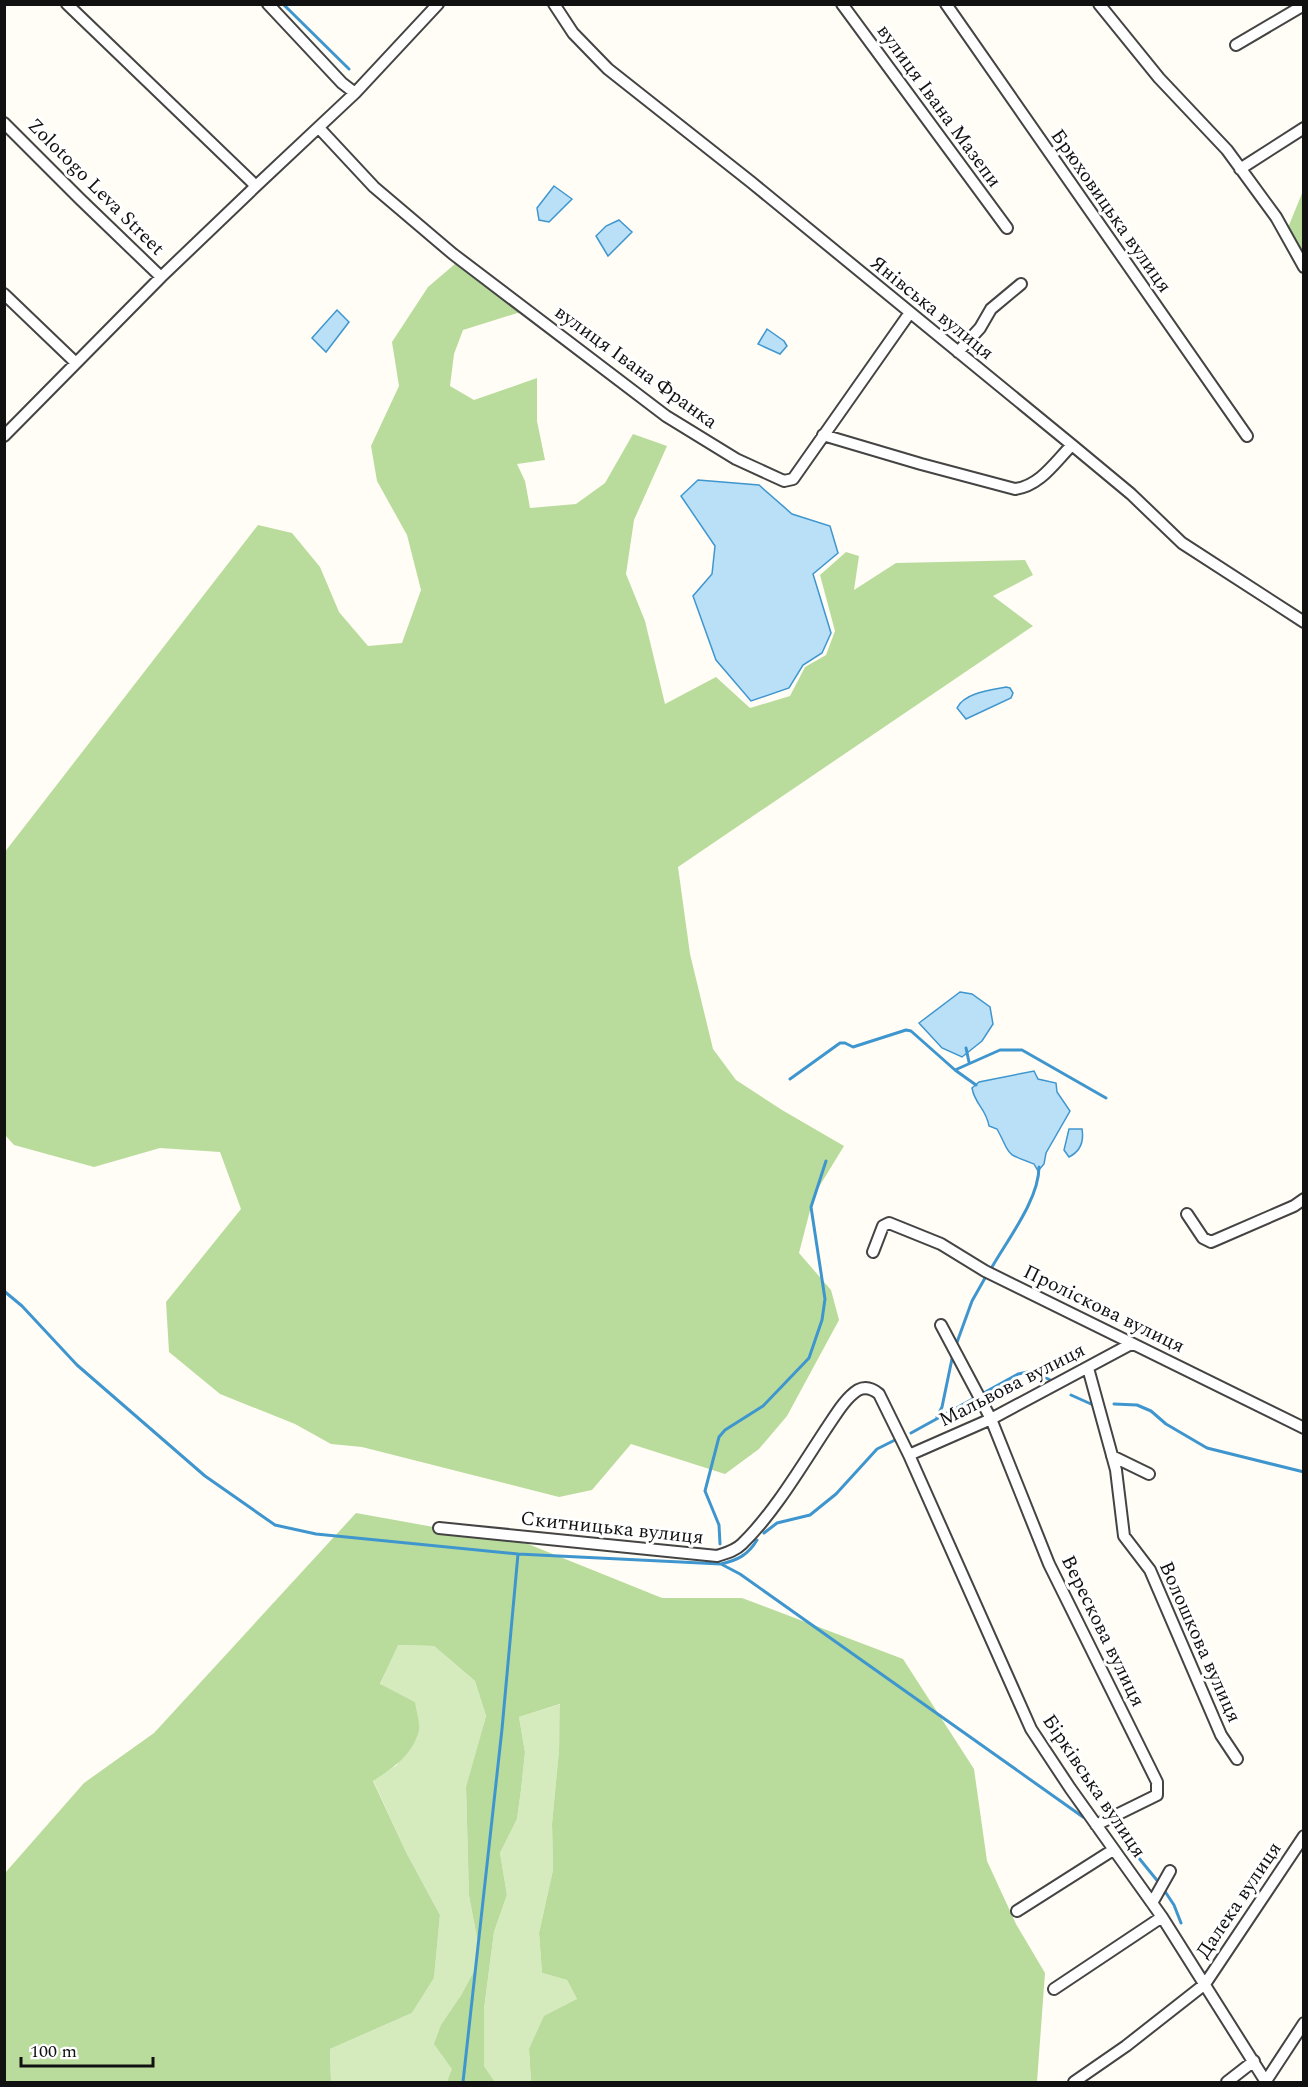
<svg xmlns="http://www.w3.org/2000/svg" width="1308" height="2087" viewBox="0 0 1308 2087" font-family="Spectral,serif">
<rect width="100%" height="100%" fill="#fffdf5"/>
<path fill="#d5ebbd" d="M397,1645L434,1646L475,1681L486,1716L466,1788L469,1896L479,1948L473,1973L460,1997L453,2070L447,2082H331L330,2049L412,2013L434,1978L440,1915L406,1852L373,1780L397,1765L415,1702L380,1685Z
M561,1704L559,1750L552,1824L553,1870L539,1933L542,1973L567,1980L577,1999L529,2049L531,2082H495L484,2066V2009L494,1932L507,1895L500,1853L517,1819L521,1790L525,1752L519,1717Z"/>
<path fill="#b9dc9c" d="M1303,191V259L1287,230Z
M455,264L489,279L527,310L463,330L454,354L450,386L474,400L537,378V421L545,460L517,464L525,481L530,508L576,504L605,483L633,434L667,446L634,520L626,574L645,621L665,704L716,677L750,708L790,696L805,667L826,655L835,631L820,575L846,552L859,556L854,590L896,563L1025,560L1033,575L993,596L1033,626L678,867L690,954L713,1049L736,1080L782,1110L844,1146L814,1195L799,1253L831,1290L839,1320L787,1416L759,1449L725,1474L631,1444L592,1490L559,1497L362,1447L331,1444L295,1424L220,1394L169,1352L166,1302L241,1209L220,1152L160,1148L94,1167L14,1145L5,1135L4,853L258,525L292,533L320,567L339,612L368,646L402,643L421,590L407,535L377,481L371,446L399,386L392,342L428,287Z
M356,1513L528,1544L662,1598H742L903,1659L974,1769L987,1861L1016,1924L1045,1973L1037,2082H531L529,2049L544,2016L577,1999L567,1980L542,1973L539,1933L553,1870L552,1824L559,1750L560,1704L519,1717L525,1752L521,1790L517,1819L500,1853L507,1895L494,1932L484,2009V2066L495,2082H447L452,2069L434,2044L441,2025L460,1997L473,1973L479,1948L469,1896L466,1787L486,1716L475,1681L434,1646L398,1645L380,1684L415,1702C416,1710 420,1722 419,1730C413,1755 393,1768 373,1781L406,1852L440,1915L434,1978L412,2013L330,2049L331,2082H5V1873L84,1783L154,1733Z"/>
<path fill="#b9e0f7" stroke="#3f96cf" stroke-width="1.5" d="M554,186L572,199L549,222L539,220L537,208Z
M619,220L632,232L608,256L596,236L606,226Z
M337,310L349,322L326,352L312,338Z
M767,329L784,341L787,346L780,354L758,344Z
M698,480L759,485L792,514L830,526L838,553L813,574L831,633L822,653L803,665L789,688L751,701L716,660L693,596L712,574L715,546L681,496Z
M1006,687L1010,688L1013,693L1011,698L966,719L957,708C964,693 990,690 1006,687Z
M960,992L972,994L990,1007L993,1024L982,1041L962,1057L942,1048L919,1023Z
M1034,1071L1038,1079L1056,1083L1057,1092L1070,1111L1046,1153L1044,1164L1038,1171L1034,1164C1002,1152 1012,1156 997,1129L989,1126C986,1108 975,1105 972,1088L979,1082Z
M1069,1129H1082C1084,1141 1081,1151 1069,1157L1064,1150Z"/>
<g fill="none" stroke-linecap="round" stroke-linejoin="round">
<path stroke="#3f96cf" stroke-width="3" d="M283,4L349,69
M966,1048L969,1062
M955,1070L1000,1050H1022L1106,1098
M790,1079L840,1043H845L853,1047L906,1030L911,1031L955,1070L976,1085
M992,1267C1008,1239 1039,1199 1039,1167
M4,1291L22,1306L77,1365L205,1476L275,1525L316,1534L518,1554L721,1564L740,1574L1083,1817
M956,1345L972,1301L985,1278
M1071,1395L1091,1404
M1114,1404L1137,1405L1151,1411L1166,1424L1207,1448L1304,1472
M937,1417L942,1407L953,1354
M911,1433L1018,1374L1033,1371L1052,1381
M764,1533L777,1523L810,1515L836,1494L877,1449L897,1439
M720,1544L719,1525L705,1491L719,1437L725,1430L763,1406L809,1358L822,1320L825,1299L811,1207L826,1161
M721,1564C738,1560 748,1555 757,1540
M1112,1825L1160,1884
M1164,1890L1174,1905L1181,1923
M463,2082L502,1729L518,1554"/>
<g stroke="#444" stroke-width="14">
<path id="minor" d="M67,4L256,186
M268,4L342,83L355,93
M554,4L573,33L608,69L751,182L1072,445L1131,494L1182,543L1304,622
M842,4L1007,228
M946,4L1247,436
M1099,4L1159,78L1227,150L1276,217L1304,267
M1236,45L1304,5
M4,123L80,199L161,277
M319,128L374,187L453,254L666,416L736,459L784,481L793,479L909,314
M1240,169L1304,128
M4,294L76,363
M958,352L980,328L991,309L1021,284
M823,435L921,464L1015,489C1040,486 1055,462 1072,445
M4,436L161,277L256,186L355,93L438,4
M1187,1214L1203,1238L1211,1242L1294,1206L1304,1199
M873,1252L883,1226L889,1223L941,1244L985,1271L1304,1428
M941,1325L991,1419L1049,1564L1157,1782V1795L1096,1825
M1088,1368L1116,1470L1124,1536L1150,1570L1221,1735L1237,1759
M909,1455L991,1419L1131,1344
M1112,1456L1149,1474
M439,1528L717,1556C726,1553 735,1551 742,1544C774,1513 801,1467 826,1429C835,1416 845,1398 858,1390C866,1386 873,1389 879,1394L909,1455L1031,1729L1070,1788L1162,1917L1266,2082
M1152,1903L1170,1871
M1017,1911L1113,1850
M1054,1989L1162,1917
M1266,2081L1304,2023
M1074,2082L1126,2046L1205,1984L1304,1836
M1227,2082L1254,2061"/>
</g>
<use href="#minor" stroke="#fff" stroke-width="10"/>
</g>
<g text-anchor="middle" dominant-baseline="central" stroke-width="6" stroke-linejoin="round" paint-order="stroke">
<g font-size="20" fill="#111" stroke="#fff">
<text transform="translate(939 106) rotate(54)">вулиця Івана Мазепи</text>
<text transform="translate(96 187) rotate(45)">Zolotogo Leva Street</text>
<text transform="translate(1111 211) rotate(55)">Брюховицька вулиця</text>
<text transform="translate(932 308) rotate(39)">Янівська вулиця</text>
<text transform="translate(636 367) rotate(36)">вулиця Івана Франка</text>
<text transform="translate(1104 1309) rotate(26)">Проліскова вулиця</text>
<text transform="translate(1012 1385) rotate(-27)">Мальвова вулиця</text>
<text transform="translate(612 1528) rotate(6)">Скитницька вулиця</text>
<text transform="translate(1103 1631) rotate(64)">Верескова вулиця</text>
<text transform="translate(1200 1642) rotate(66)">Волошкова вулиця</text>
<text transform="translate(1094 1786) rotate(56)">Бірківська вулиця</text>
<text transform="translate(1239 1900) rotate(-56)">Далека вулиця</text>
</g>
</g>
<rect width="1308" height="2087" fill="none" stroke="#111111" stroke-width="12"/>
<path d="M21 2057v9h132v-9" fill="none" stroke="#111111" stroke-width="3"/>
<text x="30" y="2057" font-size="18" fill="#111111" stroke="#ffffff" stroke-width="4.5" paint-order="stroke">100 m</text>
</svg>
